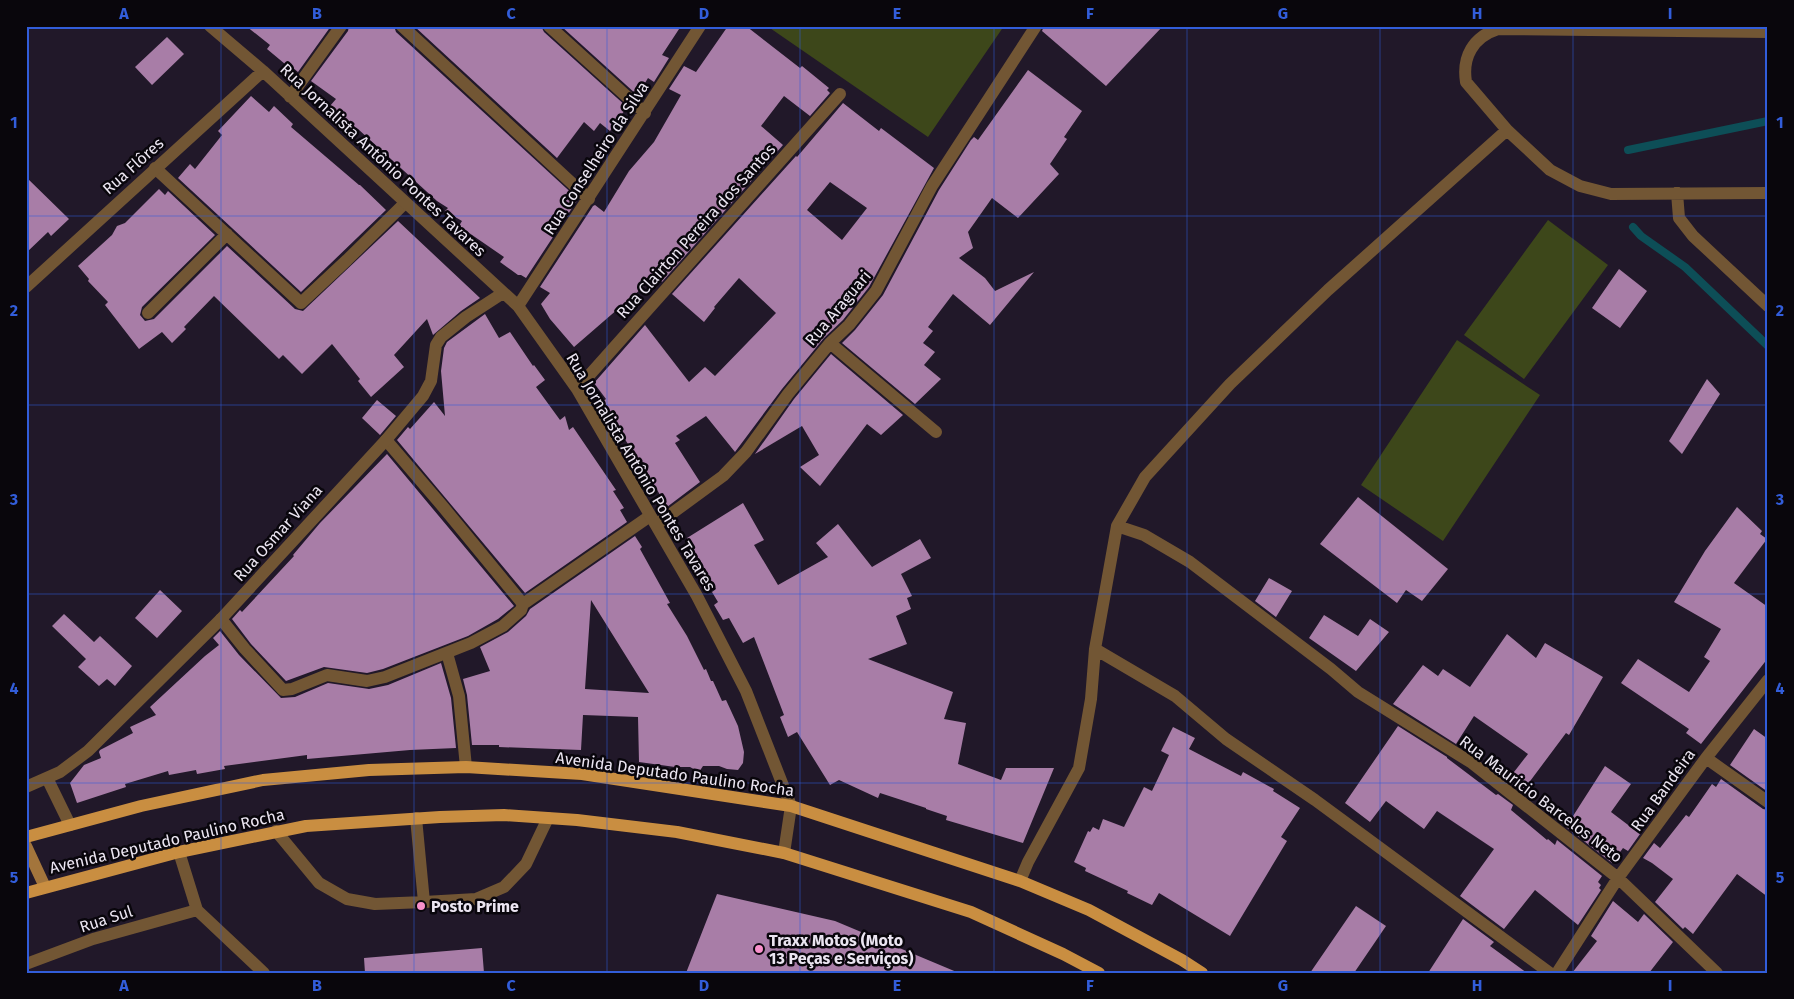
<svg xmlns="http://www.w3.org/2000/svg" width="1794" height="999" viewBox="0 0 1794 999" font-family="'Fira Sans',sans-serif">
<rect width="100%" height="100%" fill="#211829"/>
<path fill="#3d471a" d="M767,26H1004L928,137Z
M1548,220L1608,265L1524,379L1464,335Z
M1457,340L1540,395L1443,541L1361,485Z"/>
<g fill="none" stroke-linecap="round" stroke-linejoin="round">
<path stroke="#0d4e57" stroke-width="8" d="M1628,150L1768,121
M1633,227L1641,236L1685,267L1768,346"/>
</g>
<path fill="#a87da7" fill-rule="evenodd" d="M246,26H331L298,72L286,62L285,64L267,49L270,45Z
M349,26H394L396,32L578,199L526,278L521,275H518L500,262L504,257L459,226L462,221L445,211L448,208L437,201L358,129V130L344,119L330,106L336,99L311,81L348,31Z
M414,26H541L544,32L627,107L610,131L600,123L594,131L584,122L557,158Z
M561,26H681L662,55L669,58L654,82L648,78L639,93L637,92L636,94Z
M728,26H746L800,68L802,66L829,88L827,90L830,93L810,116L784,96L761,126L783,145L662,282L656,276L574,347L550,319L541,304L550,293L540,287L593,206L595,205L604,212L629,171L654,142L681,95L669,89L684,66L696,72Z
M1044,26H1163L1106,86L1042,31Z
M167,37L184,54L152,85L135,67Z
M1028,70L1082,111L1064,137L1067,139L1050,164L1059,174L1018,218L992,198L968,232L973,248L959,258L985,278L995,291L1034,272L990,325L953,294L928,327L933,331L923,343L935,352L924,365L941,379L915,404L842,343L855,330L883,295L939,190L971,140L974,137L978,140Z
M251,96L269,112L274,106L293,124L291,127L359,185H360L386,210L301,292L178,178L190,164L195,169L222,135L218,131Z
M843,103L879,131L881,128L934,168L869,287L843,320L824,338L782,389L735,452L706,416L676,436L680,440L675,443L700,482L667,507L648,474L647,475L602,402L606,399L594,383L645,325L689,382L705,367L715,376L776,313L739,278L714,307L715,308L704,322L672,294L796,156L797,157ZM830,182L867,208L842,240L807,210Z
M26,177L69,219L51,236L48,232L26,253Z
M159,189L165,195L168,191L215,235L142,307L140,315L145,321L154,319L227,246L295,309L303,311L398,221L480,298L461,311L433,335L427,319L394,355L404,367L371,397L358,381L360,379L332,344L302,374L283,355L279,359L214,296L184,327L186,329L172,343L162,332L139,349L105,305L108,302L88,281L89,279L78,266L112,235L117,226L125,223Z
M1619,269L1647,291L1620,328L1592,308Z
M485,314L499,338L510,332L533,366L534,365L545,380L536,387L560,420L565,416L569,430L573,427L616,490L613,491L624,508L620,510L627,522L525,593L397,440L408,427L410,429L434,402L445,416L441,371L444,348L447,342Z
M831,354L903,415L881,435L867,424L820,486L800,467L819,455L802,426L755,454L794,399Z
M1707,379L1720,394L1682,454L1669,441Z
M377,400L396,416L380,435L362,418Z
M387,454L514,606L498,619L468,636L383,669L367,673L324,667L286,681L251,644L232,619L240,610L242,612L294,556L293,555L320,523Z
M1358,497L1448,569L1422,601L1406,590L1397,603L1320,544Z
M743,503L764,540L754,545L778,585L828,557L816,543L838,524L872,567L920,539L931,558L901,574L912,596L907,598L911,609L896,616L907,644L868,659L953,692L944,719L966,723L958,764L1001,780L1006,768H1054L1023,843L946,820L947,816L926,809V808L880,793L878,798L839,780L830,785L797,732L788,737L780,717L784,715L754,637L743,643L729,618L723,620L714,605L718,602L712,592L716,589L687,538Z
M1737,507L1762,531L1760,534L1767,539L1734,583L1768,607V658L1701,744L1686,733L1689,729L1621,683L1638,659L1689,692L1710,661L1704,657L1721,629L1674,602L1705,551Z
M635,536L642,547L640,549L670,603L667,604L687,636L704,670L706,669L711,681H713L722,701L726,700L738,726L744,752L743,763L738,770L727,769L719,766H703L699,772L690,767H675L639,762L638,717L583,715L581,750L499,747V745H472L467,695L463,679L490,671L480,647L508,632L526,616L530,609ZM591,600L649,693L585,689Z
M1269,578L1292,591L1276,617L1255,601Z
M160,590L182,611L157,638L135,618Z
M64,614L94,642L100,636L132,666L115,686L107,679L99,686L78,667L86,659L52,626Z
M1324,615L1358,636L1370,619L1389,632L1356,671L1309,638Z
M220,631L239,655L281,698L295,697L328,683L369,689L388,685L441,663L451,698L456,748L410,750L307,759V755L224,766L225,769L197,774L196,770L169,775L168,771L125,784L126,787L77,803L70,783L84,765L101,758L99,752L100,750L133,733L130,727L156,715L150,707L205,656L219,645L213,638Z
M1507,634L1536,658L1545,643L1603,677L1569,735L1566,733L1522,792L1507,781L1528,754L1474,716L1456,744L1393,704L1423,665L1438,676L1443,669L1470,687Z
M1398,726L1447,757V758L1496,795L1498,794L1513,805L1511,810L1547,840L1548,839L1555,845L1557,840L1602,876L1598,882L1601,885L1599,888L1601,890L1578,925L1535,890L1504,929L1460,896L1494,849L1437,811L1424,829L1386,801L1370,822L1345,803Z
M1173,727L1195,738L1189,749L1241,776L1243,772L1274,789L1273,791L1300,808L1281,837L1287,841L1230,936L1159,893L1152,905L1127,893L1128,891L1085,871L1086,868L1074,862L1088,831L1090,832L1093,827L1099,830L1103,819L1124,827L1144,787L1152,791L1169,755L1161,751Z
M1754,729L1768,739V792L1730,765Z
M1605,766L1631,784L1611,812L1640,834L1628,851L1623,848L1612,863L1566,827Z
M1721,779L1763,809L1768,810V897L1737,874L1693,934L1685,927L1683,929L1655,902L1673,879L1652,863L1643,858L1654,843L1660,848L1686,815L1689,817L1712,784L1716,787Z
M717,894L835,921L959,973H686Z
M1613,901L1638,922L1644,914L1673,942L1649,973H1572L1597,941L1591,936Z
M1356,906L1386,926L1354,973H1310Z
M1463,919L1494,942L1490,946L1527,973H1428Z
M482,948L484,973H365L364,958Z"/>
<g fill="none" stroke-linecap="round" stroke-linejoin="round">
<path stroke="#725634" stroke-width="12" d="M155,168L301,303L347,260L405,203
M148,313L227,234
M386,440L444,508L523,604
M221,619L245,649L283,690L292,689L327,675L367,681L385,677L471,643L503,626L521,610L523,604L650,516
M447,653L459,696L466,767
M416,818L424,902
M276,831L319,883L347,899L375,904L424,902L476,899L504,887L526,864L548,818"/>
<path stroke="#725634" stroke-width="12" d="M210,26L263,71L518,306L577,389L697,596L746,691L791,806L784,853
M402,26L589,199
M549,26L645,113
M1768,32L1498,29C1473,37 1462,57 1466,82L1507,130L1550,170L1580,186L1611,194L1768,193
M290,97L341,26
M1677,193L1679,218L1693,236L1768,306
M26,287L263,71
M518,306L700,26
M830,343L936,432
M577,389L840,94
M656,525L723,476L746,452L788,394L830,343L849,325L876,291L932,186L1036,26
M1117,526L1144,535L1190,562L1331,669L1358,692L1472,763L1618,878L1717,973
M1095,649L1175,696L1226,739L1315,800L1550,973
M1706,758L1768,802
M47,778L70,825
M26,787L60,772L88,751L221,619L386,440L423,396L431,381L436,345L441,337L466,317L503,293
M179,852L197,910L264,973
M1020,881L1028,862L1079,768L1091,699L1095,649L1117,526L1145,477L1230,384L1328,290L1507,130
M26,964L93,939L197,910
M1557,973L1618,878L1706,758L1768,680"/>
<path stroke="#a3753c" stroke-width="12" d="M26,846L45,887"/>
<path stroke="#c98e41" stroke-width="12" d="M26,837L141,806L263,780L369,770L466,767L582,774L791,806L1020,881L1089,910L1182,960L1202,973
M26,893L179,852L306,826L440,817L504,815L577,820L677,832L784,853L971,912L1063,954L1099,973"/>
</g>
<path fill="none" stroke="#325dda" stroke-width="1" stroke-opacity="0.55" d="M221,26V973M414,26V973M607,26V973M800,26V973M994,26V973M1187,26V973M1380,26V973M1573,26V973M26,216H1768M26,405H1768M26,594H1768M26,783H1768"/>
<g fill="#f890cb" stroke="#09060c" stroke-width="2">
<circle cx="421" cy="906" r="5"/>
<circle cx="759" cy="949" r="5"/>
</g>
<g text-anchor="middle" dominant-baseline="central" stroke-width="5" stroke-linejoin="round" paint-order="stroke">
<g font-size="16" fill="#ebe5f1" stroke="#09060c">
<text transform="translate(596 158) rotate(-57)">Rua Conselheiro da Silva</text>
<text transform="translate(383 160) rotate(43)">Rua Jornalista Antônio Pontes Tavares</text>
<text transform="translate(133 166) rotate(-42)">Rua Flôres</text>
<text transform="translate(696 231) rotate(-48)">Rua Clairton Pereira dos Santos</text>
<text transform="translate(838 308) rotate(-50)">Rua Araguari</text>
<text transform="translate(641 472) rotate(59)">Rua Jornalista Antônio Pontes Tavares</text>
<text transform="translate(278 533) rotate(-48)">Rua Osmar Viana</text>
<text transform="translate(675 774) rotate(8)">Avenida Deputado Paulino Rocha</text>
<text transform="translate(1663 790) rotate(-54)">Rua Bandeira</text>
<text transform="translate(1541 799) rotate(37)">Rua Mauricio Barcelos Neto</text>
<text transform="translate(167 841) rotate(-13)">Avenida Deputado Paulino Rocha</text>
<text transform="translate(106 919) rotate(-18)">Rua Sul</text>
</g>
<g font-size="16" font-weight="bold" fill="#ebe5f1" stroke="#09060c" text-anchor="start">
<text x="431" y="906">Posto Prime</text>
<text x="769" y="940">Traxx Motos (Moto<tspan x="769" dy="18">13 Peças e Serviços)</tspan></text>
</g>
</g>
<rect width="1794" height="999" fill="none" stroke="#09060c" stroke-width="55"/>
<rect x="28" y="28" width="1738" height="944" fill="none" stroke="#325dda" stroke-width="2"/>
<g font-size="16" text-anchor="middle" font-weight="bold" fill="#325dda">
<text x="124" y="19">A</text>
<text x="317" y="19">B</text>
<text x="511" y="19">C</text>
<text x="704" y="19">D</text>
<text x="897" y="19">E</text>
<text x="1090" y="19">F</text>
<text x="1283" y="19">G</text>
<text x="1477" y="19">H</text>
<text x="1670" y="19">I</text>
<text x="14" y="128">1</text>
<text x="1780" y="128">1</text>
<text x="14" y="316">2</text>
<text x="1780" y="316">2</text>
<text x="14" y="505">3</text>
<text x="1780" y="505">3</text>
<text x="14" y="694">4</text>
<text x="1780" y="694">4</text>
<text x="14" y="883">5</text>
<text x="1780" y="883">5</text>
<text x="124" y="991">A</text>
<text x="317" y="991">B</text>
<text x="511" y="991">C</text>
<text x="704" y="991">D</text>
<text x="897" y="991">E</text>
<text x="1090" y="991">F</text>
<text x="1283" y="991">G</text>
<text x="1477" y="991">H</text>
<text x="1670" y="991">I</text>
</g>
</svg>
